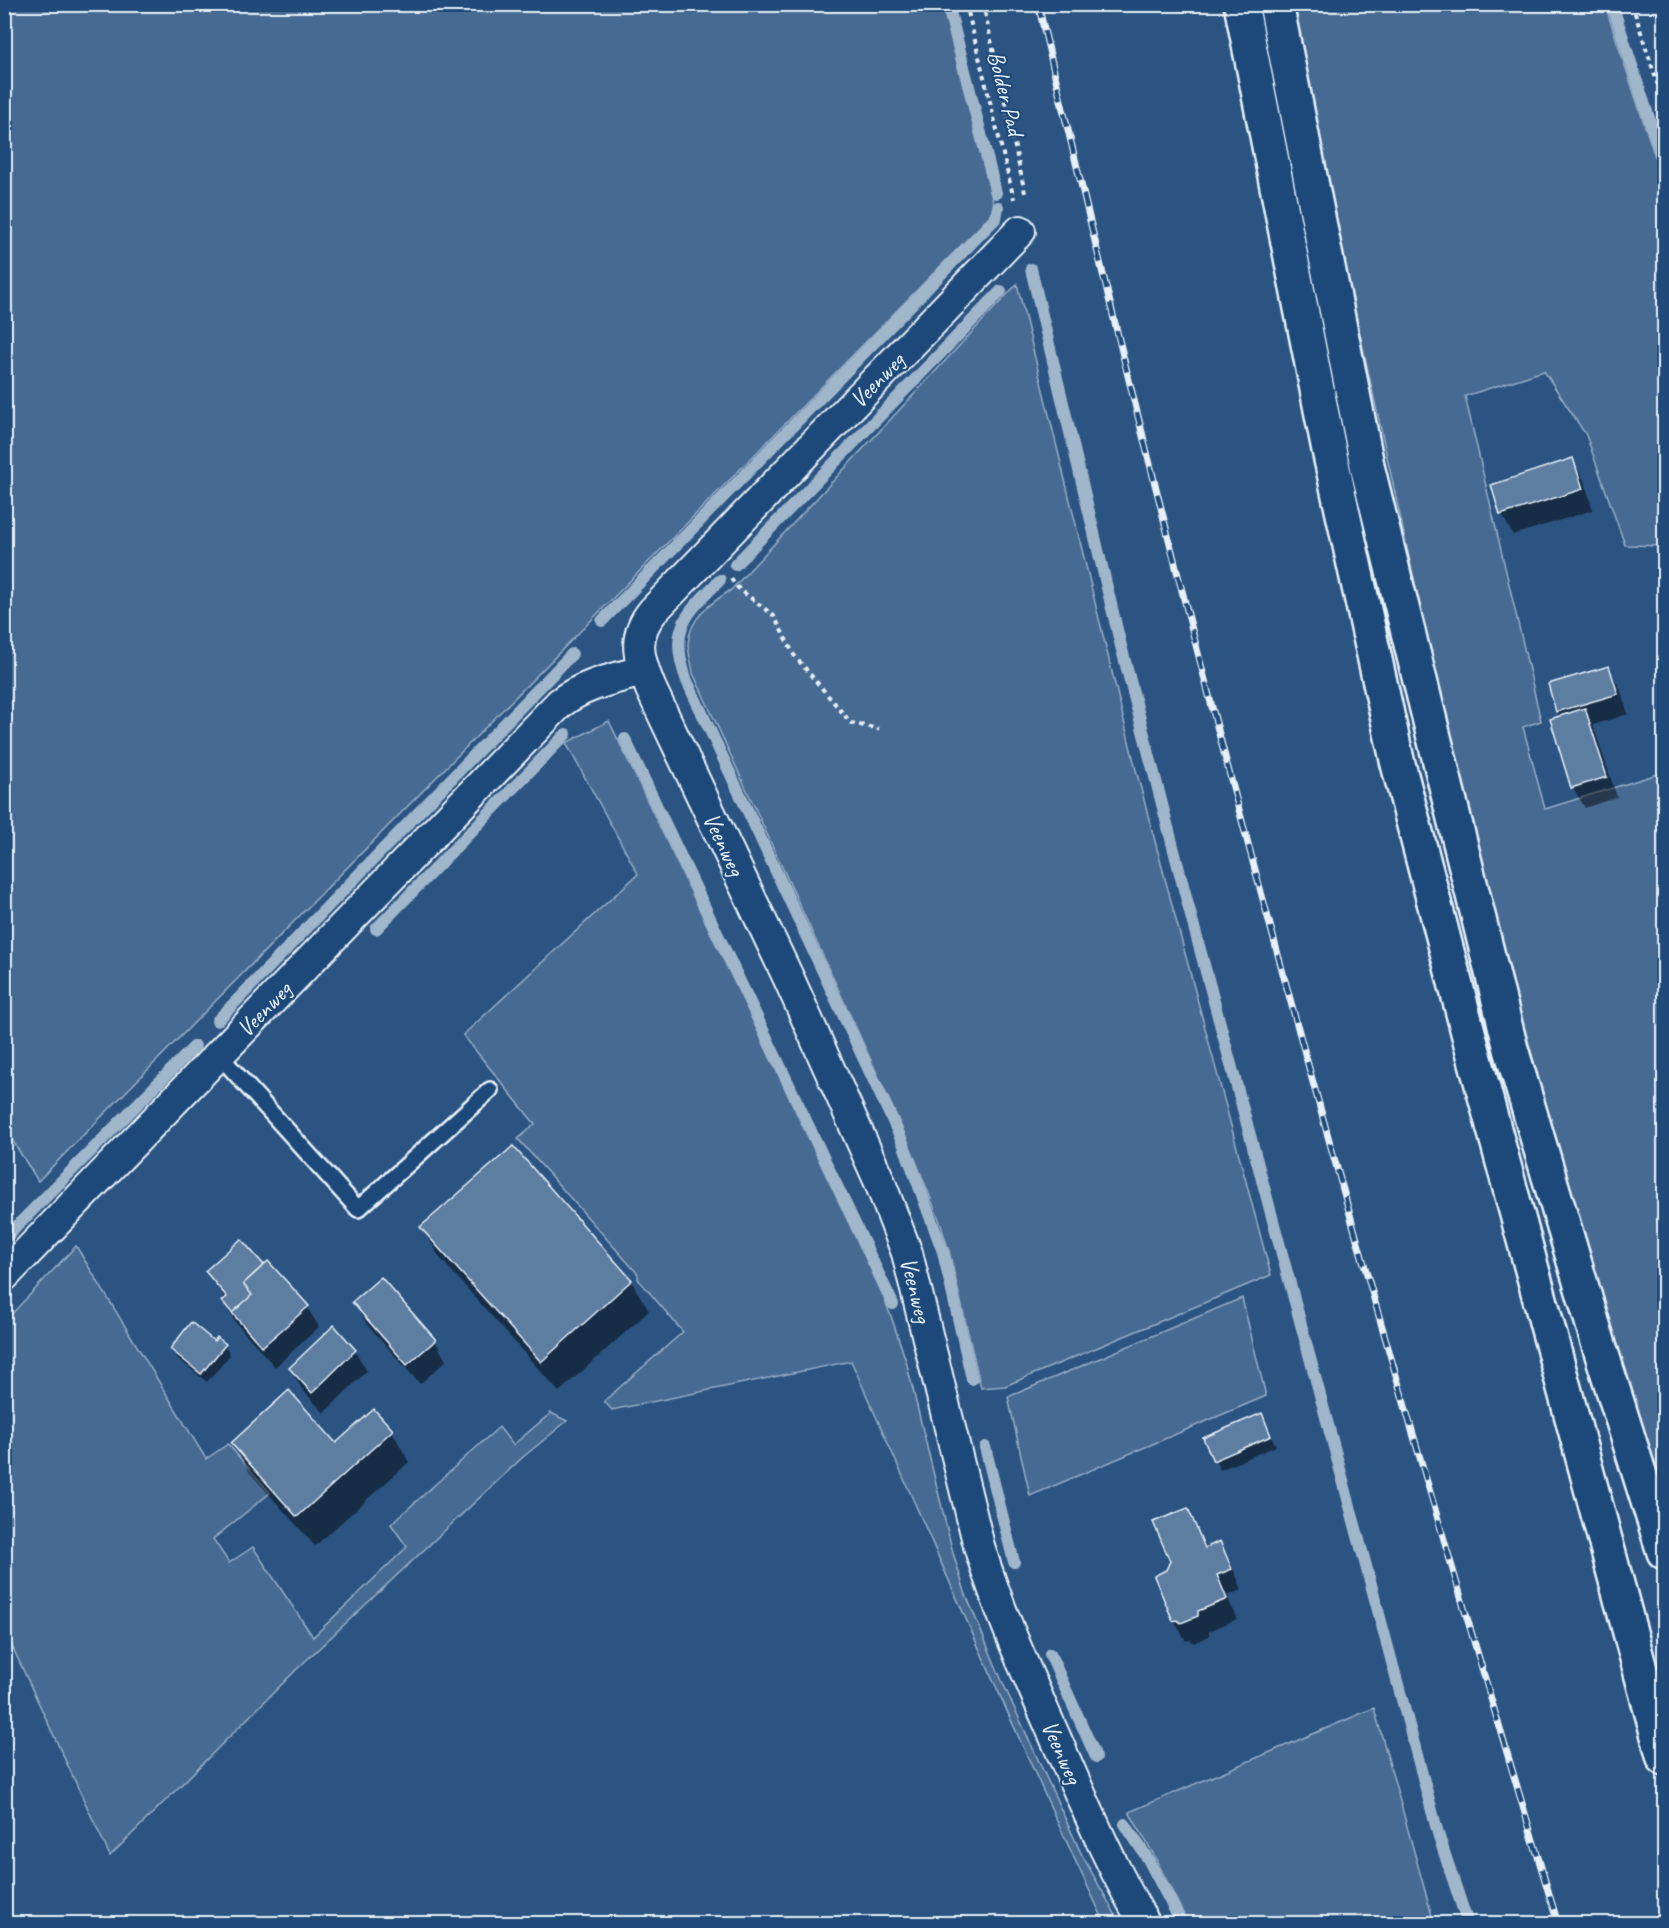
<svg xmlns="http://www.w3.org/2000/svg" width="1669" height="1928" viewBox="0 0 1669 1928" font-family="Caveat,sans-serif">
<rect width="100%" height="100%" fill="#2b5482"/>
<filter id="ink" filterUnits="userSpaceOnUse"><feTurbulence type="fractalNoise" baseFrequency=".0167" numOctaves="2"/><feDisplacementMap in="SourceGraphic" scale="12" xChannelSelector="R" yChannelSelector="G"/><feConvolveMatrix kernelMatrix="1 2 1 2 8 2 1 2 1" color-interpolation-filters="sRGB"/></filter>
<g filter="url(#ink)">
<path fill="#476b93" stroke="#98aec6" stroke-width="1.5" d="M5,4L942,5L994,206L990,216L38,1181L4,1127Z
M1292,5H1605L1664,184V546L1625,545L1586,435L1544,371L1465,396L1541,721L1523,727L1545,809L1664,772V1508L1635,1423L1513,987L1430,652L1313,121Z
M1017,284L1136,770L1271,1275L1005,1386L981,1388L949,1251L940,1222L908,1141L693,673C692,664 688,653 688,644C689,618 712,602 731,590Z
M609,721L872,1269L891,1316L906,1361L953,1553L966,1595L1002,1681L1081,1853L1120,1923H1105C1016,1738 936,1548 851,1361L612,1410L604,1401L683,1332L638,1279V1274L518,1139L535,1124L463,1035L638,874L566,743Z
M76,1246L206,1459L228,1444L270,1493L213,1539L229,1563L253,1547L313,1637L407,1547L391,1524L499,1427L513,1445L551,1413L567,1421L523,1457L298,1668L110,1856L5,1631V1321Z
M1242,1298L1266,1396L1030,1496L1008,1397Z
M1374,1708L1434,1923H1188L1153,1853L1129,1812Z"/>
<path fill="#0007" d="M1572,460L1584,480L1593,510L1513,535L1502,515L1493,486Z
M1664,650V665L1660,651Z
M1608,668L1620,688L1628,714L1593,725L1617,797L1585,808L1573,788L1551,720L1561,717L1557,711Z
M513,1148L631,1281L649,1311L559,1392L440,1258L422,1227Z
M264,1267L307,1307L319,1327L275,1367L235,1322L224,1302L226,1300L207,1271Z
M354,1302L435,1340L446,1361L420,1384L366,1323Z
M334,1327L355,1351L367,1371L324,1413L302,1389L290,1368Z
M214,1343L225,1345L230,1355L207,1382L178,1359L172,1349Z
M374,1411L392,1431L409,1462L315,1546L250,1473L233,1443L336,1445Z
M1261,1415L1276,1446L1220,1470L1215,1460Z
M1187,1510L1207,1548L1220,1543L1231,1563L1242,1590L1227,1596L1237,1619L1209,1631V1636L1194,1643L1190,1640L1186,1641L1174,1621L1167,1571Z"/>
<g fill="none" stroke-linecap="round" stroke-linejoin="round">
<path stroke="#a0b6cb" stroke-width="12" d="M948,4L996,193
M1612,4L1664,164
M1031,269L1120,642L1191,916L1439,1837L1468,1924
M735,565L1001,291
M720,580C685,615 668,629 687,681L903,1143L943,1252L972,1379
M602,621L992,222L996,218L998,207
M625,739L893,1304
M376,929L566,734
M217,1021L572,654
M4,1239L195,1046
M985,1447L1014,1562
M1050,1654L1096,1757
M1125,1824L1148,1859L1182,1924"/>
</g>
<path fill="#5d7da1" stroke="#e8f1f8" stroke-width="1.5" d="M1573,458L1583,489L1500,515L1491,485Z
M1609,666L1618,694L1556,712L1548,684Z
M1585,708L1607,777L1571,788L1550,719Z
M513,1146L632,1280L541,1362L420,1227Z
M241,1239L264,1265L243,1284L252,1295L232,1313L222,1301L227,1297L205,1271Z
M268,1261L309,1306L262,1347L232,1313L252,1295L243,1284Z
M381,1277L436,1340L407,1365L352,1302Z
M191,1322L214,1341L217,1337L226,1344L201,1374L170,1349Z
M334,1325L356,1350L312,1393L289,1368Z
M289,1390L336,1443L374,1409L393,1430L297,1517L231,1443Z
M1262,1413L1271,1436L1213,1461L1203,1438Z
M1188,1508L1205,1548L1220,1541L1232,1569L1217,1575L1227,1599L1198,1611V1616L1181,1623L1177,1620L1173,1621L1154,1576L1166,1570L1170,1561L1153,1522Z"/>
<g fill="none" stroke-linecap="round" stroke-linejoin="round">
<g stroke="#e8f1f8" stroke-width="20">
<path id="service" d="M219,1055L358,1209L490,1090"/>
</g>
<g stroke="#e8f1f8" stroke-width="34">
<path id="minor" d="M1020,231L653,611C631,637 639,660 651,689L789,979L879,1180L907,1253L979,1546C1000,1615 1030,1680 1059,1746C1086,1807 1111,1867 1145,1924
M4,1276L560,703C585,684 614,679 643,671"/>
</g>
<g stroke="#e8f1f8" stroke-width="38">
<path id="primary" d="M1241,4L1329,450L1397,760L1474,1055L1664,1758
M1276,4L1368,470L1511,1049L1599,1345L1664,1552"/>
</g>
<path stroke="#e8f1f8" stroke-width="4" stroke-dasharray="4.5 4.5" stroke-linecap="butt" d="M966,4L1014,199
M983,4L1026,197
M1632,4L1664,104
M731,579L738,588L774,616L794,655L851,723L879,729"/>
<use href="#service" stroke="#1f4a7a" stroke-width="15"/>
<use href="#minor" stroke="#1f4a7a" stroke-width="30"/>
<use href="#primary" stroke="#1f4a7a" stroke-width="33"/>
<g stroke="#e8f1f8" stroke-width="7">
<path id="rail" d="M1038,4C1111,312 1187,620 1270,925C1360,1260 1459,1592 1558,1924"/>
</g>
<use href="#rail" stroke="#1f4a7a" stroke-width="4.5" stroke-dasharray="14" stroke-linecap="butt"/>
</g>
</g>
<g text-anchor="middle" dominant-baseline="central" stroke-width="4.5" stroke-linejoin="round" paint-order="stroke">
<g font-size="24" fill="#e8f1f8" stroke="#1f4a7a">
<text transform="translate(1006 93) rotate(76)">Bolder Pad</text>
<text transform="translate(877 380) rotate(-46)">Veenweg</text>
<text transform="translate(724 844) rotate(65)">Veenweg</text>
<text transform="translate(264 1009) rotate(-46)">Veenweg</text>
<text transform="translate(916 1290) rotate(76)">Veenweg</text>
<text transform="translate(1062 1752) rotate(66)">Veenweg</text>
</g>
</g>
<rect width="1669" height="1928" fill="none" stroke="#1f4a7a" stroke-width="24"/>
<rect x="12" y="12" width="1645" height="1904" fill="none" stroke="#e8f1f8" stroke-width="2" filter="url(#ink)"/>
</svg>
